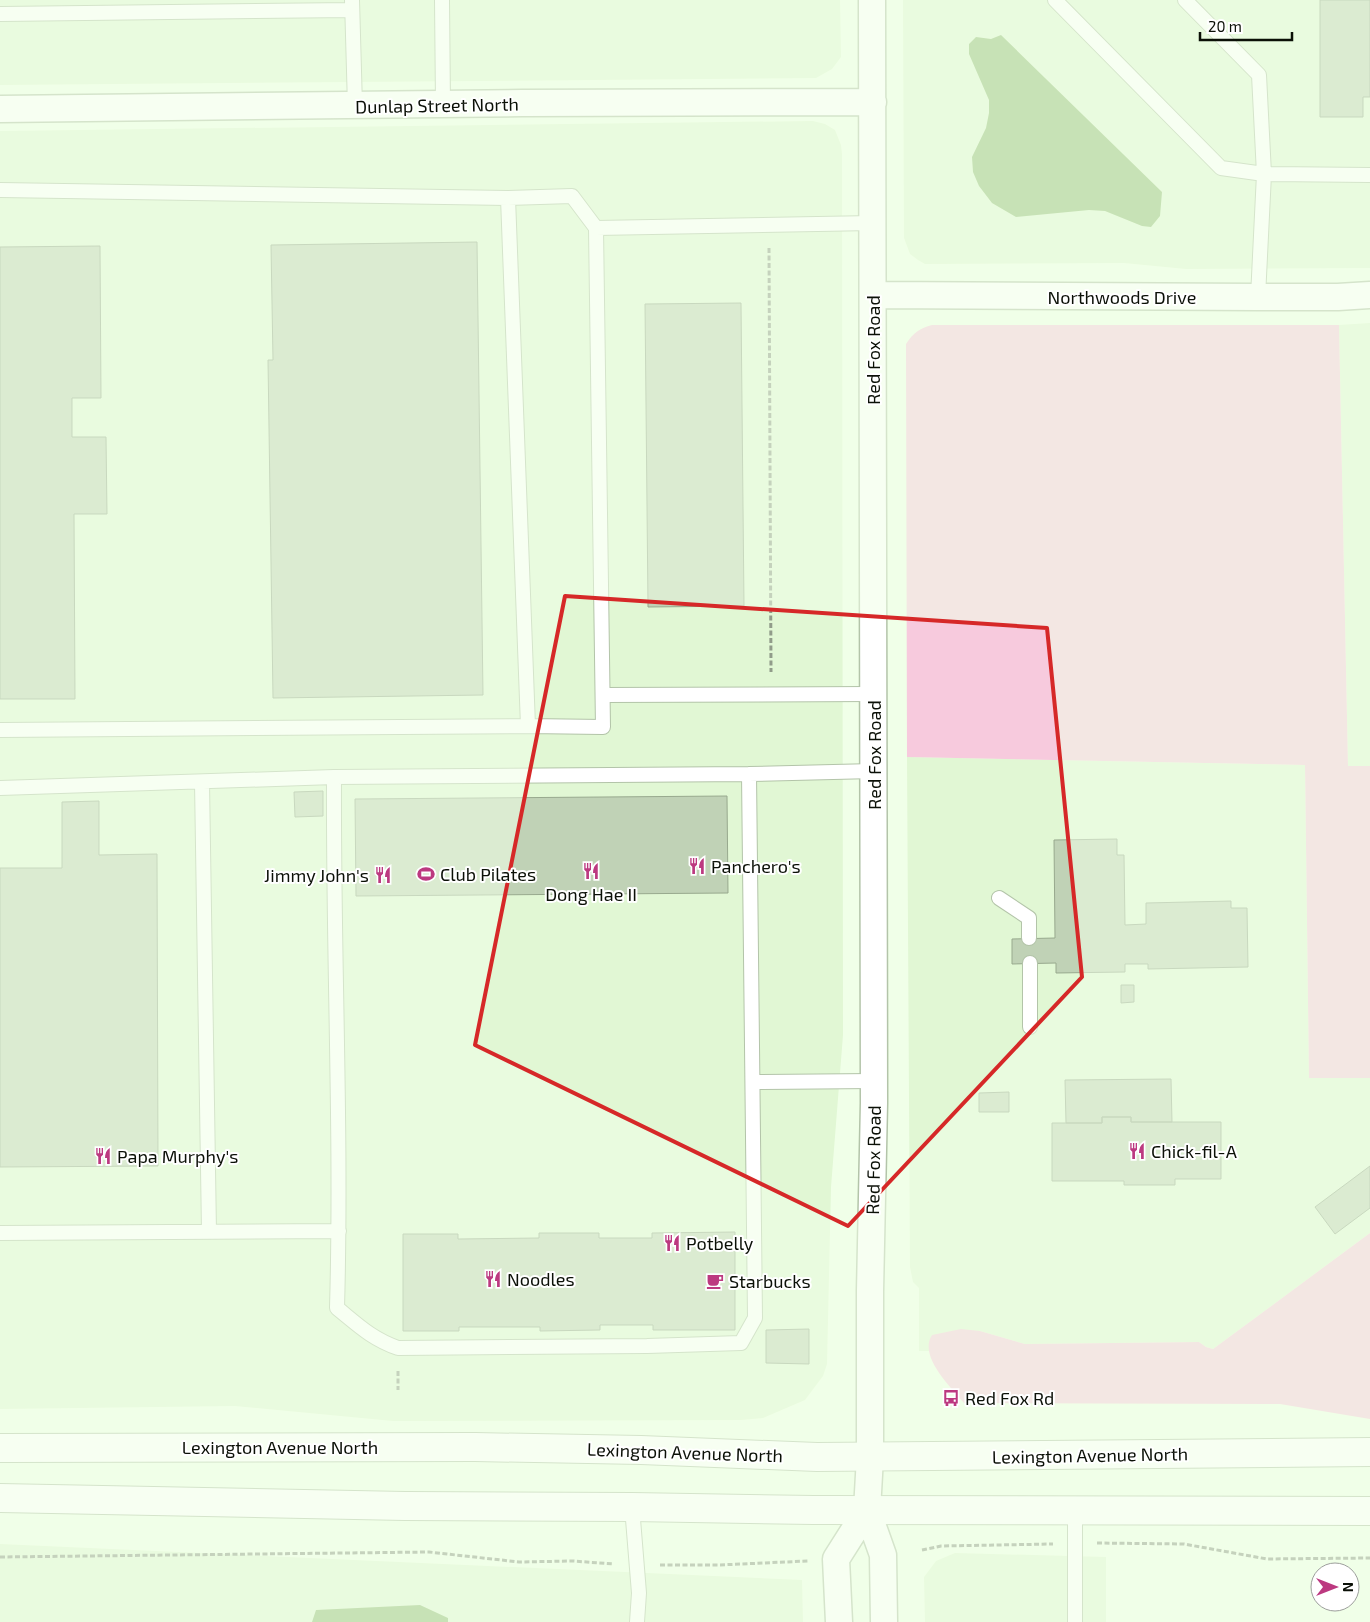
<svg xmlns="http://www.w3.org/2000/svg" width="1370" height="1622" viewBox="0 0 1370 1622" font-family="'Exo 2',sans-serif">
<rect width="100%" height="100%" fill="#f0ffe8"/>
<path fill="#e1f7d4" d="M0,0H840L841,57L832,69L816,78L0,85Z
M903,0H1370V268L1186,269L1124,263L925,264L918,260L910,254L904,238Z
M813,121L825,124L835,130L841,145L842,154L843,1035L831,1187L827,1364L823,1376L805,1400L763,1418L741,1420L393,1421L235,1406L0,1409V131Z
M1370,323V767L1348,766L1339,325Z
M907,757L1305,765L1309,1077L1370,1078V1233L1213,1349L1206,1347L1199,1342L1025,1344L980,1331L929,1346V1351H919V1288L913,1282L910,1267Z
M0,1544L802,1580L803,1622H0Z
M955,1553L1106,1557V1622H925L924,1577L936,1561Z"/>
<path fill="#f7cadd" d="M932,325H1339L1348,766H1370V1078H1309L1305,765L907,757L906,344C913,333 920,328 932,325Z
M1370,1233V1419L1280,1404L964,1403C951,1387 918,1356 932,1335L961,1329L980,1331L1025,1344L1199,1342L1206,1347L1213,1349Z"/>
<path fill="#96bf7b" d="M1001,35L1162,192L1160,216L1151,227L1142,226L1105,211L1089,210L1016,217L992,203L979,186L973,172L972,157L986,128L989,113V100L969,54V44L976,37L991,39Z
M420,1605L448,1618V1622H312L316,1610Z"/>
<path fill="#c0d2b6" stroke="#98a98e" d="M1320,0H1370V97H1363V117H1320Z
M477,242L483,695L273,698L268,360H273L271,245Z
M100,246L101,398H72V437H106L107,514H74L75,699H0V247Z
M741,303L744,606L648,607L645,304Z
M323,791V816L295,817L294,792Z
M727,796L728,893L356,896L355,799Z
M99,801V855L157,854L158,1166L0,1167V868H62V802Z
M1117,839V855H1124L1125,925L1146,924V903L1231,901V908H1247L1248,967L1148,969V964H1125V972L1056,973V963L1012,964V939L1055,938L1054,840Z
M1121,985H1134V1002L1121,1003Z
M1171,1079L1172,1122H1131V1117H1102V1123H1066L1065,1080Z
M1009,1092V1112H979V1093Z
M1102,1117H1131V1122H1221V1179H1175V1185H1124V1181H1052V1123H1102Z
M1370,1166V1208L1335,1234L1315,1207Z
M735,1232V1330H653V1325H600V1330L540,1331V1327H459V1331H403V1234H458V1239L539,1238V1233H599V1238H652V1233Z
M809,1329V1364L766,1363V1330Z"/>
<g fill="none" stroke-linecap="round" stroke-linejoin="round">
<g stroke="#b3c4a9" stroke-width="16">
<path id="service" d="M352,0L355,106
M442,0L443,105
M1055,0L1221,168L1264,174L1370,175
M1185,0L1259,75L1264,174L1258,297
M0,14L352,10
M0,190L508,198L572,196L596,228
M508,198L528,726L603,727L596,228L873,223
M603,695L873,694
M0,730L528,726
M334,777L749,774
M202,782L209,1232
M0,788L334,777C333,954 342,1131 337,1308C358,1325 372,1339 398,1348L647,1346L741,1343L755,1318L749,774L874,771
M999,898L1029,918V938
M1030,963V1027
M753,1082L874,1081
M0,1233L339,1231
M632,1507L639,1593L637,1622
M1075,1622V1510"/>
</g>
<g stroke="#b3c4a9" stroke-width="29">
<path id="minor" d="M872,0L874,1103L870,1291V1457L867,1510L883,1555L884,1622
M0,109L522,103L873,102
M873,295L1258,297H1338L1370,295
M839,1622L836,1559L867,1510"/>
</g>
<g stroke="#b3c4a9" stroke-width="30">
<path id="secondary" d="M0,1448L475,1447L641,1450L817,1457L1370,1452
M0,1498L405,1506L632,1507L814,1510L1370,1511"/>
</g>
<path stroke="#919c8a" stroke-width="3" stroke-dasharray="5 2.5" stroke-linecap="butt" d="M769,248L771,672
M398,1371V1390
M1097,1543L1184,1544L1267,1559L1370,1558
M922,1550L941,1546L1053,1544
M0,1557L429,1552L519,1562L573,1561L614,1564
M660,1565H719L808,1561"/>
<use href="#service" stroke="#fff" stroke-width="14"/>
<use href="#minor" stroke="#fff" stroke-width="26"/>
<use href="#secondary" stroke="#fff" stroke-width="28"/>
</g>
<path d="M0 0H1370V1622H0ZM565,596L1047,628L1082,977L848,1226L475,1045Z" fill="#f0ffe8" fill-opacity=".55" fill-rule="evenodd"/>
<path fill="none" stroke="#d62828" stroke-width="4" stroke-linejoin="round" d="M565,596L1047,628L1082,977L848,1226L475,1045Z"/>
<defs>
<g id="restaurant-bare" transform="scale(1.35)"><path d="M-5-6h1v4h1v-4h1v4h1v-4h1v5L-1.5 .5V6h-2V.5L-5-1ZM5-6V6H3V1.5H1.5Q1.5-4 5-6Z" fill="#bc3980" stroke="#fff" stroke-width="2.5" paint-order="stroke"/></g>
<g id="stadium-bare" transform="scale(1.35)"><path d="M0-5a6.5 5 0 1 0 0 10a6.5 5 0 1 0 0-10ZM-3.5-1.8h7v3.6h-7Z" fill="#bc3980" stroke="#fff" stroke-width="2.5" paint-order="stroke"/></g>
<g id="cafe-bare" transform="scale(1.35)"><path d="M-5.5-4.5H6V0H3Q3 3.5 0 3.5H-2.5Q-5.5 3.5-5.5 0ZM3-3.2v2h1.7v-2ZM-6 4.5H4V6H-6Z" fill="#bc3980" stroke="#fff" stroke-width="2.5" paint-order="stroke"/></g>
<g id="bus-bare" transform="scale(1.35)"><path d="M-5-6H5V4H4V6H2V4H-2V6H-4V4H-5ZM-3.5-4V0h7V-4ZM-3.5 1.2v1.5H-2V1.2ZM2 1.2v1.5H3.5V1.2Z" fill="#bc3980" stroke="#fff" stroke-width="2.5" paint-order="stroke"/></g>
</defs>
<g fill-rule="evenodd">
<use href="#restaurant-bare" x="697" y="866"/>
<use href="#restaurant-bare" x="591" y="871"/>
<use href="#stadium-bare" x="426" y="874"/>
<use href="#restaurant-bare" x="383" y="875"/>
<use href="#restaurant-bare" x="1137" y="1151"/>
<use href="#restaurant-bare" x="103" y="1156"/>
<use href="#restaurant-bare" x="672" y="1243"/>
<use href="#restaurant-bare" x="493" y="1279"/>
<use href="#cafe-bare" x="715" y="1281"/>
<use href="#bus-bare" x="951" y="1398"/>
</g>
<g text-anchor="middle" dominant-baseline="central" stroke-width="4" stroke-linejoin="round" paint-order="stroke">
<g font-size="18" fill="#0b1007" stroke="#fff">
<text transform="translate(437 105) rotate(-1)">Dunlap Street North</text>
<text x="1122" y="297">Northwoods Drive</text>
<text transform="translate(873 350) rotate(-90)">Red Fox Road</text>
<text transform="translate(874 755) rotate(-90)">Red Fox Road</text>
<text transform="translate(873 1160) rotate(-89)">Red Fox Road</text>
<text x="280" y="1447">Lexington Avenue North</text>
<text transform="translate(685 1452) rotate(2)">Lexington Avenue North</text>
<text transform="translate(1090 1455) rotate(-1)">Lexington Avenue North</text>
</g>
<g font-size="18" fill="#0b1007" stroke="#fff" text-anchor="start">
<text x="711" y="866">Panchero's</text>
<text x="440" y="874">Club Pilates</text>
<text x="369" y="875" text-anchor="end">Jimmy John's</text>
<text x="591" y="894" text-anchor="middle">Dong Hae II</text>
<text x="1151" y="1151">Chick-fil-A</text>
<text x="117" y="1156">Papa Murphy's</text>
<text x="686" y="1243">Potbelly</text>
<text x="507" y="1279">Noodles</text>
<text x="729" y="1281">Starbucks</text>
<text x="965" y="1398">Red Fox Rd</text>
</g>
</g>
<g transform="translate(1335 1587) rotate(90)"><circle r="24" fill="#ffffff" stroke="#9d9f9c"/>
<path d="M0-4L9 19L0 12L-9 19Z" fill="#bc3980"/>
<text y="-8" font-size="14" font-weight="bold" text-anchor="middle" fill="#0b1007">N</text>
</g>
<path d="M1200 32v8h92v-8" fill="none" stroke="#0b1007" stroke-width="2.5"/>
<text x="1208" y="32" font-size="15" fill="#0b1007" stroke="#ffffff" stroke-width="4" paint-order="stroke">20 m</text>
</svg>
